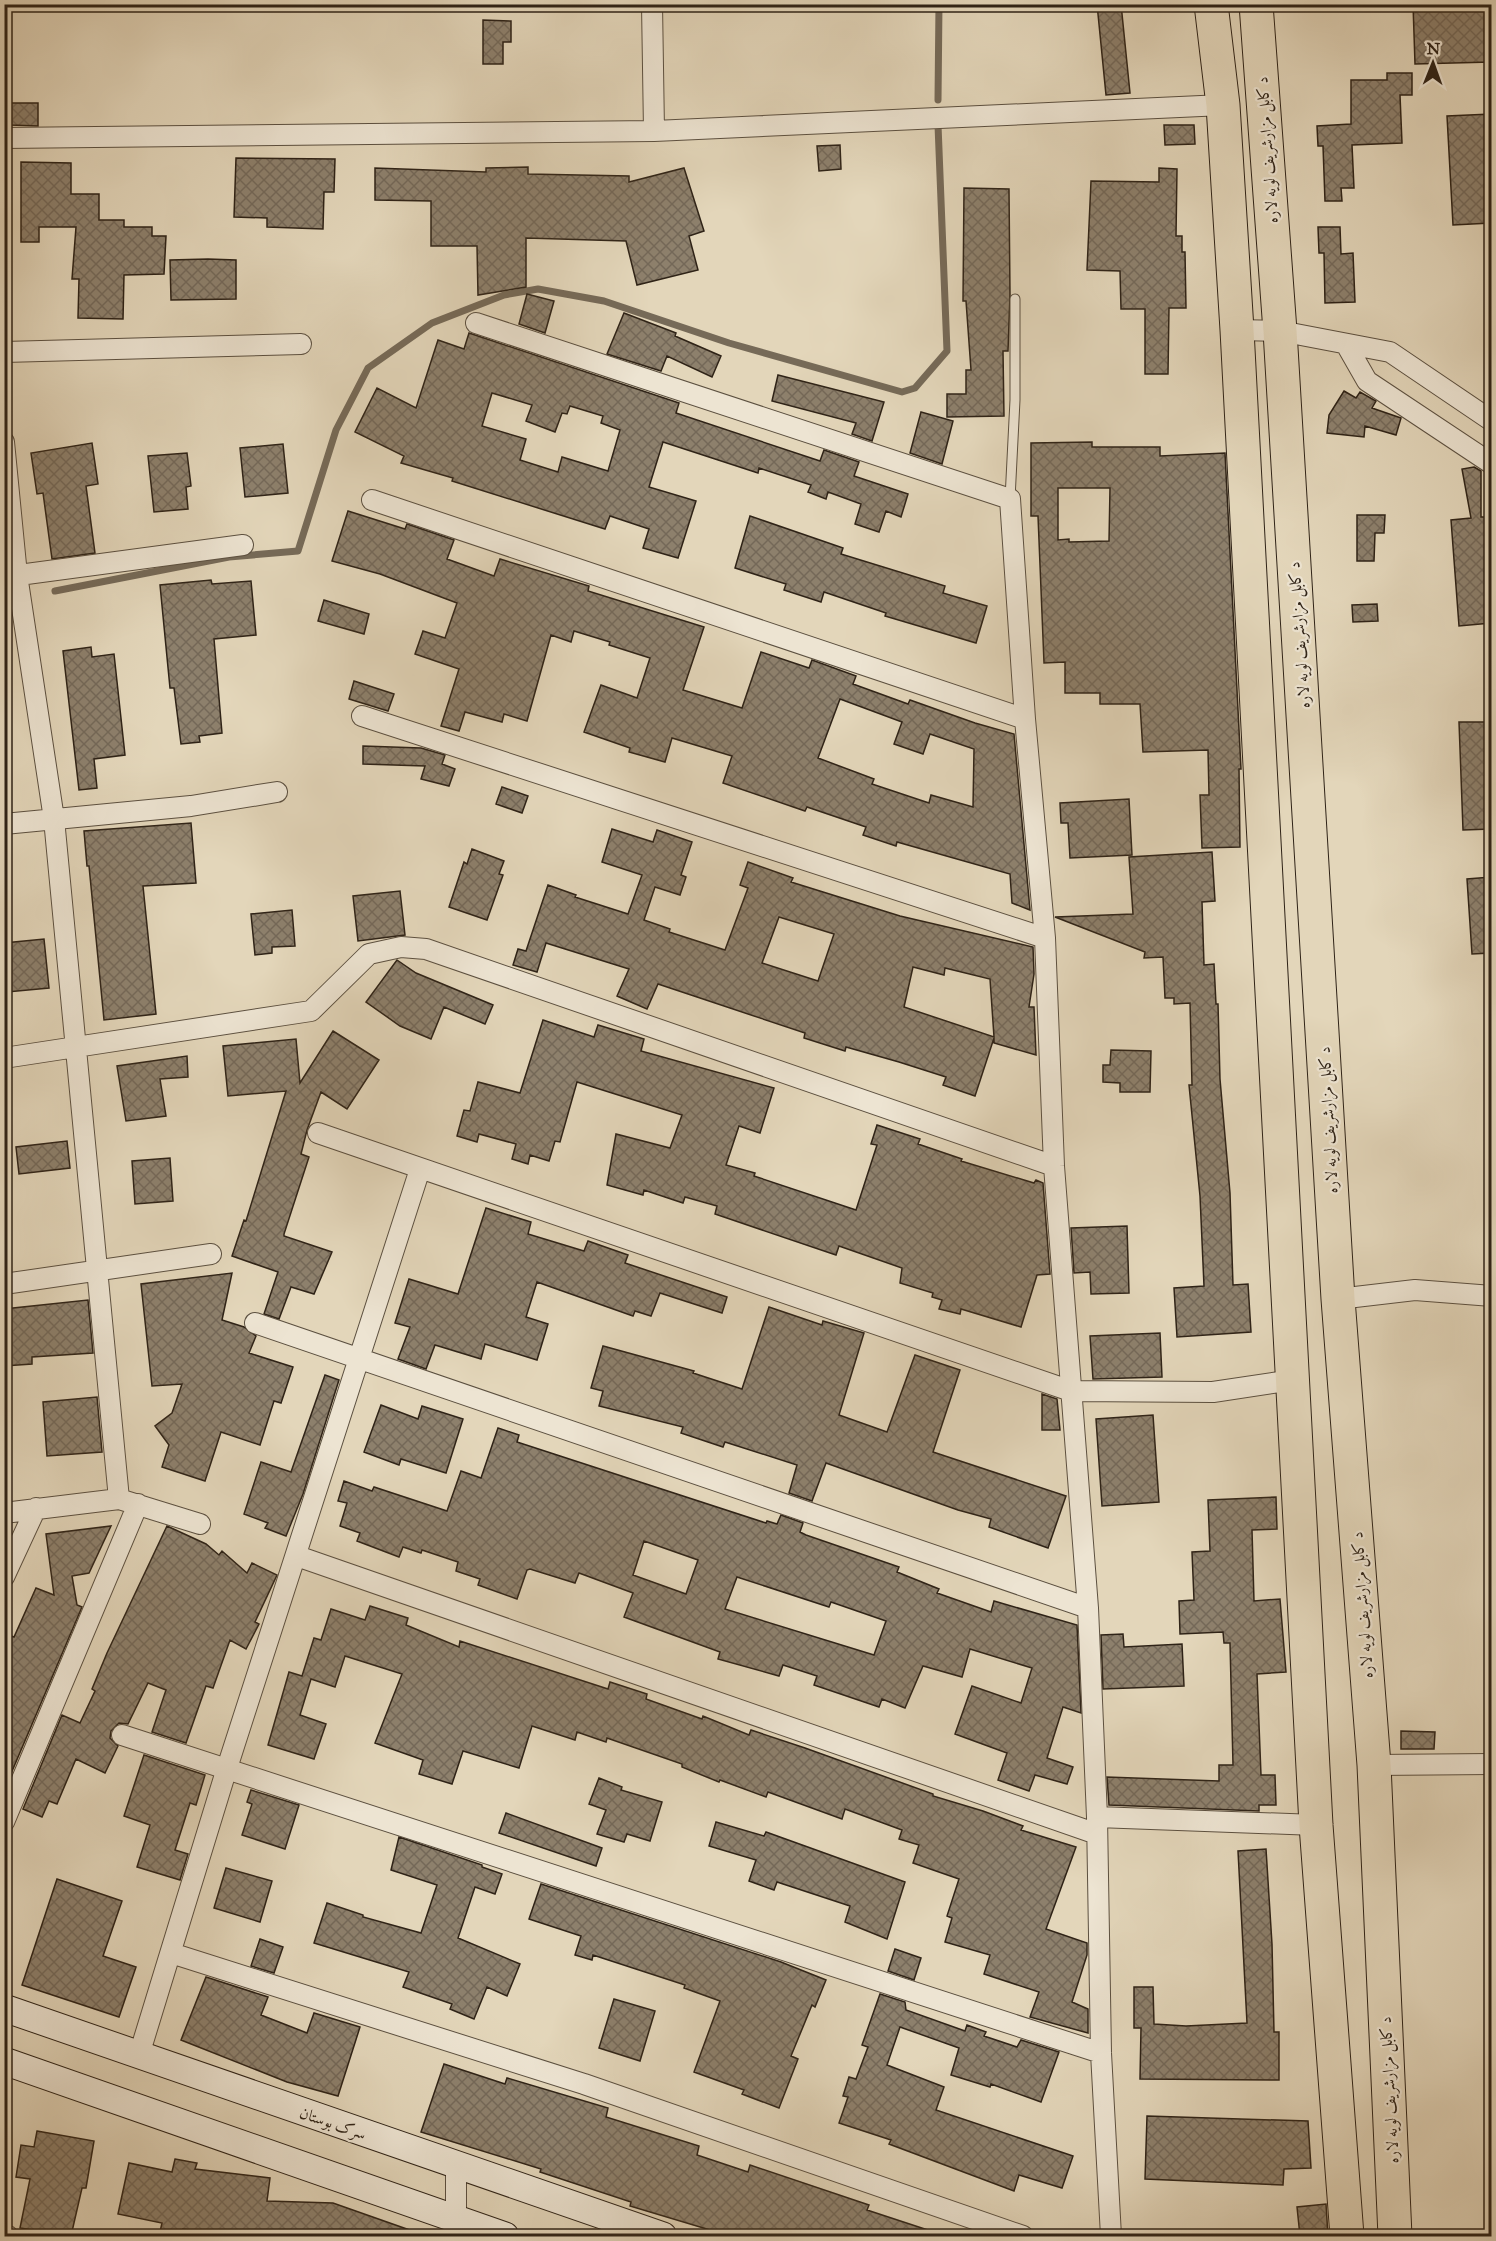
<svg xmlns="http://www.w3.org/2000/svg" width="1496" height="2241" viewBox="0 0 1496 2241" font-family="'IM FELL Great Primer',Amiri,serif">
<defs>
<pattern id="building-cross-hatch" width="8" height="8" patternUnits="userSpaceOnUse" patternTransform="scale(1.5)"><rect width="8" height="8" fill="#8d806c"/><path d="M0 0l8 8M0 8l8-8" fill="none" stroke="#746858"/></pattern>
</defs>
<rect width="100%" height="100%" fill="#e3d6ba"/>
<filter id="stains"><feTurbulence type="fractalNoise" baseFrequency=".00333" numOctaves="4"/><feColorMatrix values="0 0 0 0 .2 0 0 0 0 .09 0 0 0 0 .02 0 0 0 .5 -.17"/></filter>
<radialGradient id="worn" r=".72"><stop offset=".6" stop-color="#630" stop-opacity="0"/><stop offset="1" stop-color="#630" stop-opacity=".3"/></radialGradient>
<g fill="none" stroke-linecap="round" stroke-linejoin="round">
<path stroke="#766a58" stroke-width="7" d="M938,100L939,4
M55,591L229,557L298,551L336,430L368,368L432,323L504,295L538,289L604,301L729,343L902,392L915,388L947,351L938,125"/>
</g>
<path fill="url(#building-cross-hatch)" stroke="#2f2317" stroke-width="1.5" fill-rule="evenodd" d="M1097,4H1121L1130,93L1106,95Z
M1413,4H1491V62L1415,64Z
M483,20L511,21V42H503V64H483Z
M1387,73H1412V95H1400L1402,143L1352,145L1354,188H1341L1342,201H1325L1323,146H1318L1317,126L1351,124V80H1387Z
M10,103H38V126L10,125Z
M1491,114V223L1453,225L1447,116Z
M1164,125H1194L1195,144L1165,145Z
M840,145L841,169L819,171L817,146Z
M236,158L335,159L334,192H324L323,229L267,227V218L234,217Z
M21,162L71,163V194H99V220H124V227H152V236H166L164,274L124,275L123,319L78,318L79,279H72L76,227H39V242H21Z
M528,167V174L629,176V182L684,168L704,231L689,236L698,270L637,285L626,241L526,238V287L478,295L477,246H431V201L375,200V168L486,172V168Z
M1159,168L1177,169L1176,236H1182V252H1185L1186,308H1169L1168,374H1145V309H1121L1120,271L1087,270L1091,181L1159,182Z
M964,188L1009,189L1010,295L1008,351H1003L1004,416L947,417V394H966V370H971L966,301H963Z
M1318,227H1340L1341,254L1353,253L1355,302L1325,303L1324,253H1319Z
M208,259L236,260V299L171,300L170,260Z
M527,294L554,301L545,333L519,324Z
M624,313L676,333L675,336L721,356L712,377L667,356L661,371L607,354Z
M469,333L679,403L676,413L820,461L824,450L859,462L854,476L908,494L901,517L886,511L879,532L855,524L861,504L828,492L826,499L808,492L811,485L759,468L758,473L663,442L649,487L696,501L678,558L643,548L649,529L610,516L605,529L452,481L453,478L401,463L404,456L355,432L377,388L416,408L438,340L464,349ZM492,393L532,405L526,421L555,432L562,413L567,414L570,406L603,416L601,423L620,430L608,471L562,457L558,472L520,460L526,439L482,426Z
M778,375L884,402L872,441L852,434L856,423L772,401Z
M1344,391L1356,398L1360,392L1376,401L1372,408L1401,418L1396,435L1365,426L1364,437L1327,433L1329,415Z
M921,412L953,421L942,464L910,453Z
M1092,442V447H1160V456L1225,453L1241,769H1239L1240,847L1202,848L1200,795H1209L1208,750L1143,752L1140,704H1100V693H1065V662L1044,663L1038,516H1031V443ZM1058,488H1110L1109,541L1069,542V539L1058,540Z
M92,443L98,484L86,486L95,553L52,559L43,493L37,494L31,453Z
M283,444L288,493L245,497L240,448Z
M187,453L191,486L186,487L188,509L154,512L148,456Z
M1474,467L1481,471V517H1491V623L1459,626L1451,520L1471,518L1462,469Z
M348,511L405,529L407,524L454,540L447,559L494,576L500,559L589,586L588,591L704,627L683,690L742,708L761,652L809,668L812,660L856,676L853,684L908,704L910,700L975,723L1014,734L1030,910L1012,903L1010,874L897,842L896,846L863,835L866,827L807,807L805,811L723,783L732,756L672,738L665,762L629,752L630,748L584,732L601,685L637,698L650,658L609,645L610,642L574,631L571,642L551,635L527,721L504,714L502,722L465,712L459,731L441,726L459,669L415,654L423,631L445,638L457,603L380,574L332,561ZM840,699L902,722L894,744L923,754L930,734L974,749L973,807L931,795L929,803L872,784L874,779L818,758Z
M1357,515H1385L1384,533H1375L1374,561H1357Z
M750,516L843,548L841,554L945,586L943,593L987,606L976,643L885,616L886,613L824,592L821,602L784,590L786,584L735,568Z
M211,580L212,584L251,581L256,635L214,639L222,733L199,736L200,742L181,744L174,688H170L160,585Z
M324,600L369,614L364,634L318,621Z
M1377,604L1378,621L1353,622L1352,605Z
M91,647L92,657L114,654L125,755L94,759L97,788L79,790L63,651Z
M354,681L394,694L388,711L349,699Z
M1459,722H1491V829L1463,830Z
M363,746L421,748L445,755L442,764L455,769L449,786L421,779L425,766L363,764Z
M502,787L528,796L522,813L496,804Z
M1129,799L1132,855L1070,858L1068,823H1061L1060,803Z
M191,823L196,883L143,886L156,1014L104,1020L89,866H87L84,831Z
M612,829L653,842L657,830L692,842L681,875L686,877L680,895L655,887L644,920L670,929L669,932L725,950L748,888L740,885L748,862L793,878L791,882L900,916L1033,947L1034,974L1029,1007H1034L1036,1055L994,1043V1038L975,1096L943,1085L946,1077L899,1062L846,1047L845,1051L804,1038L805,1033L658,984L647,1009L617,996L629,969L546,943L537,972L513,965L518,949L526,951L548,885L576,895L575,897L628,914L642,875L602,862ZM779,917L834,934L818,981L762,963ZM913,967L944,975L945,968L990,979L994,1037L904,1007Z
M472,849L504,861L499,874L503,875L487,920L449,907L464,862L467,864Z
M1212,852L1215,901L1202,902L1204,965L1214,964L1216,1004H1218L1220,1079L1230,1193L1233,1285L1248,1284L1251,1332L1177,1337L1174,1288L1204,1286L1200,1196L1189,1085H1192L1190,1003L1174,1004V998H1165L1163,957L1144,958L1145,952L1055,917L1133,914L1129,857Z
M1491,877V953L1472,954L1467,879Z
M400,891L405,935L358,941L353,896Z
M292,910L295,946L272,947V953L255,955L251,914Z
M44,939L49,988L7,992L4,943Z
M397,960L416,973L493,1005L485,1024L444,1007L431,1039L400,1026L366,1002Z
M543,1020L594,1037L598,1025L644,1039L641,1051L774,1088L760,1133L739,1126L726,1165L755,1173L754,1176L856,1210L877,1145L871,1144L877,1125L920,1139L918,1144L962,1159L961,1161L1034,1183L1036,1180L1043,1183L1050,1274L1037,1275L1021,1327L961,1309L960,1314L939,1309L942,1300L932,1297L933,1293L900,1283L902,1268L839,1246L836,1255L715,1214L717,1206L685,1197L683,1203L644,1190L643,1195L607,1185L616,1134L670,1148L682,1115L577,1082L560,1142L555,1141L549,1161L530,1155L528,1164L512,1159L516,1144L479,1134L477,1142L457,1136L464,1110L470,1111L478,1082L520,1093Z
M333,1031L379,1060L347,1109L321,1092L307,1130L301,1154L309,1157L284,1234V1236L332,1252L314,1294L291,1287L279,1319L264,1314L278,1272L232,1256L244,1220L246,1221L286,1091L228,1096L223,1046L296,1039L300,1083Z
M1111,1050L1151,1051L1150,1092H1120V1083L1103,1082V1065H1110Z
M187,1056L188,1077L160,1079L166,1116L126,1121L117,1066Z
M67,1141L70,1168L19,1174L16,1147Z
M170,1158L173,1201L135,1204L132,1161Z
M486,1208L531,1222L528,1234L584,1251L588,1241L628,1255L625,1263L727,1297L722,1313L660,1293L651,1316L635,1311L633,1316L537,1282L526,1317L548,1324L537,1360L485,1344L481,1359L435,1345L426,1369L398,1359L410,1327L395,1323L409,1279L458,1294Z
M1127,1226L1129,1293L1091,1294L1090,1272L1074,1273L1071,1228Z
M232,1273L222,1320L244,1327L256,1336L249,1353L293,1367L281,1403L274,1401L260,1445L221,1432L205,1481L162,1467L169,1445L155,1426L172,1413L182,1384L152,1386L141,1284Z
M88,1300L93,1353L32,1357V1364L4,1366V1309Z
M769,1307L822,1325L823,1321L864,1333L839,1415L887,1432L915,1355L960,1370L933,1452L1066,1496L1048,1548L989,1527L991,1519L958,1510L826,1463L812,1501L789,1493L797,1465L725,1442L723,1447L681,1433L683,1427L599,1406L603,1391L591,1388L603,1346L694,1371L693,1373L742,1389Z
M1160,1333L1162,1377L1093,1379L1090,1336Z
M325,1375L339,1380L303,1494L286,1536L265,1528L268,1523L244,1514L261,1462L291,1472Z
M1042,1394L1057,1399L1060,1430H1042Z
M97,1397L102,1452L47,1456L43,1402Z
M381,1405L418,1419L422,1406L463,1419L446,1473L401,1459L399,1465L364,1452Z
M1153,1415L1159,1502L1102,1506L1096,1419Z
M498,1428L519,1435L517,1442L766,1523L767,1521L777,1524L781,1515L803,1523L800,1532L806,1535L899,1567L897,1572L939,1589L937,1593L991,1612L994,1601L1077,1625L1081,1713L1063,1707L1047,1758L1073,1767L1067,1784L1035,1775L1029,1791L998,1780L1007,1753L955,1734L972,1686L1021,1703L1032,1668L970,1649L962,1677L923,1666L905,1708L882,1699L879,1707L814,1685L817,1676L783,1665L779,1676L718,1659L720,1652L624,1617L633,1593L579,1573L575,1583L530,1569L527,1570L517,1599L478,1585L480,1579L456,1571L458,1562L422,1550L421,1553L403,1547L399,1557L357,1541L360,1533L340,1526L347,1503L338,1501L344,1481L372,1491L374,1487L447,1511L461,1471L481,1478ZM644,1541L698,1560L686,1594L633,1575ZM737,1577L829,1607L831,1602L886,1621L874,1655L725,1609Z
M1276,1497L1277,1529L1252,1530L1254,1601L1280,1599L1286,1672L1257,1674L1261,1775H1275L1276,1805H1259V1811L1109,1805L1107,1777L1219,1781V1765H1233L1230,1643H1224L1223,1632L1180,1634L1179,1601L1194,1600L1192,1552L1210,1551L1208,1500Z
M111,1526L89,1573L72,1576L77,1605L82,1607L4,1790V1649L11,1636L14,1637L36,1588L54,1595L46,1534Z
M167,1526L206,1544L219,1555L222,1551L247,1573L252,1563L277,1575L255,1622L259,1624L246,1649L230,1640L213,1688L206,1686L186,1743L152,1732L166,1690L148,1683L128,1724L119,1723L111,1731L110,1738L118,1746L105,1773L76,1759L57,1804L49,1801L42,1817L23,1809L62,1715L80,1723L95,1691L92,1689L107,1653Z
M370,1606L408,1618L406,1625L459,1647L460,1641L608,1689L610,1682L647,1694L646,1699L702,1719L703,1716L749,1735L751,1730L805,1748L933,1794V1796L983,1811L1023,1826L1021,1830L1076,1847L1046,1929L1087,1943V1955L1072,2002L1088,2009V2033L1030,2017L1039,1992L984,1974L990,1955L945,1942L952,1918L947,1916L959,1879L913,1863L919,1845L899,1839L902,1830L845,1809L842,1819L768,1792L766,1797L720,1780L719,1782L682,1767V1764L607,1738L606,1742L577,1732L575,1740L532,1726L519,1768L463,1751L452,1784L419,1774L423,1760L375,1743L402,1674L345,1656L335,1687L311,1679L300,1715L326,1724L314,1759L268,1745L289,1672L302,1676L314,1638L321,1640L331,1609L365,1620Z
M1123,1634L1124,1647L1182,1644L1184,1686L1103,1689L1101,1635Z
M1401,1731L1435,1732L1434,1749H1401Z
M144,1755L205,1775L196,1805L190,1803L175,1850L188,1854L180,1880L137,1867L150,1825L124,1816Z
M599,1778L622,1787L621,1790L662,1802L650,1841L627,1834L624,1842L597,1834L606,1810L589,1804Z
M251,1790L299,1805L285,1849L242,1835L252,1804L247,1802Z
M506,1813L602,1848L596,1866L499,1833Z
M716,1822L764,1836L766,1832L905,1882L887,1939L845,1922L850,1906L777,1882L774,1890L749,1881L756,1860L709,1846Z
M399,1837L482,1865V1867L502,1874L495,1894L475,1887L458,1938L520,1964L507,1996L487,1987L474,2019L450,2009L452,2004L403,1987L409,1972L314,1943L327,1903L363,1915V1917L421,1933L437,1885L391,1870Z
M1266,1849L1272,1944L1274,2032H1279V2080L1140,2079L1141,2028H1134V1987H1153L1154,2024L1186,2026L1247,2023L1238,1851Z
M226,1868L272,1881L260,1922L214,1908Z
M57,1879L122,1901L103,1956L136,1967L119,2017L22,1985Z
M541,1884L781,1962L826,1980L815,2007L812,2005L791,2056L798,2059L779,2108L742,2094L744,2090L694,2072L720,2001L684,1988L685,1985L593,1955L592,1960L575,1955L581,1936L529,1919Z
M260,1939L283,1947L274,1973L251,1966Z
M895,1949L921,1958L914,1980L888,1971Z
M206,1977L265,1996L268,1997L261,2015L307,2033L314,2013L360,2027L338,2096L287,2082L181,2040Z
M880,1994L905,2002L906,2010L965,2031L967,2025L986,2032L984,2036L1017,2047L1021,2040L1059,2052L1041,2102L991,2084L990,2087L951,2075L959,2048L900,2027L887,2065L944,2087L936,2110L1073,2156L1062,2188L1019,2175L1014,2191L889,2144L891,2140L839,2123L848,2097L843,2096L849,2077L856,2079L868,2047L862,2045Z
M614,1999L655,2011L640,2061L599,2048Z
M444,2064L505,2084L507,2078L608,2108L606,2117L699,2146L697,2155L748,2172L750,2165L869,2205L867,2210L937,2233L936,2236H730L630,2206L631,2202L540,2172L541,2169L421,2132Z
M1147,2116L1308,2121L1311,2168L1284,2169L1283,2185L1145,2179Z
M37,2131L94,2141L86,2188H82L71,2236L20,2228L30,2179L16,2177L21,2145L34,2147Z
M175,2159L197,2163L195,2169L270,2178L267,2201L333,2203L421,2234L420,2236H238L183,2229L182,2236H159L162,2223L118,2214L129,2163L172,2172Z
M1326,2204L1328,2236H1300L1297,2207Z"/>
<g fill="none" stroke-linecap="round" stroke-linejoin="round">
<g stroke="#5c5040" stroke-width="11">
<path id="lane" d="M1010,499L1015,400V299"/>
</g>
<g stroke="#5c5040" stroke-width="22">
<path id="street" d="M652,4L654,131
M4,138L654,131L1223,105
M476,323L1010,499L1025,719L1045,938L1054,1166L1088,1608L1097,1817L1101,2053L1111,2236
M1237,330L1280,331L1390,352L1492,421
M1347,346L1367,381L1492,464
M4,352L301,344
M4,442L17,575L54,819L119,1499
M372,500L1025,719
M4,577L243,545
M362,716L1045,938
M4,824L191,806L277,792
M4,1058L311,1011L369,954L401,947L426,949L1054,1166
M318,1133L1071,1391L1213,1392L1293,1380
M4,1284L211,1254
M1338,1299L1415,1290L1492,1296
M255,1323L1088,1608
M4,1513L119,1499L200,1524
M297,1556L1097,1834
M4,1577L36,1508
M122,1735L1101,2053
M1374,1765L1492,1764
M1097,1817L1316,1825
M4,1822L138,1504
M171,1953L584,2084L1023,2236
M139,2055L227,1768L420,1169
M456,2165V2236
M4,2236H8"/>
</g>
<g stroke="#2f2317" stroke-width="29">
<path id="secondary" d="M4,2008L663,2236
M4,2061L505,2236"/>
</g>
<g stroke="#2f2317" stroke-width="35">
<path id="highway" d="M1211,4L1223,105L1237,330L1316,1825L1347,2236
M1256,4L1280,331L1338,1299L1374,1765L1395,2236"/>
</g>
<use href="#lane" stroke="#ede4d2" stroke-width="9"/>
<use href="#street" stroke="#ede4d2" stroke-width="20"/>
<use href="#secondary" stroke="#ede4d2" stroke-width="27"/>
<use href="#highway" stroke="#e3d6ba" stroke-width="33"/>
</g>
<g text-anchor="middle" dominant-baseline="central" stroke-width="4.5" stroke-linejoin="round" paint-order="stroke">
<g font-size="16" fill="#2f2317" stroke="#ede4d2">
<text transform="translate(1267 150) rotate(-94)">د کابل مزارشریف لویه لاره</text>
<text transform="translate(1299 635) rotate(-94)">د کابل مزارشریف لویه لاره</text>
<text transform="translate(1328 1120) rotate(-93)">د کابل مزارشریف لویه لاره</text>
<text transform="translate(1362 1605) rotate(-94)">د کابل مزارشریف لویه لاره</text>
<text transform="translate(1389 2090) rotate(-93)">د کابل مزارشریف لویه لاره</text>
<text transform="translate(333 2123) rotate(19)">سرک بوستان</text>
</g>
</g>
<rect width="1496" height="2241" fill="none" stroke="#e3d6ba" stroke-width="24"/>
<rect x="6" y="6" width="1484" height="2229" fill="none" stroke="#2f2317" stroke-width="3"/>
<rect x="12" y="12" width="1472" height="2217" fill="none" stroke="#2f2317" stroke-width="1.5"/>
<g transform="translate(1433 63) rotate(1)" stroke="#ede4d2" stroke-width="4.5" paint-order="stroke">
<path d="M0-4.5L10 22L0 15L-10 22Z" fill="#2f2317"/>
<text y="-9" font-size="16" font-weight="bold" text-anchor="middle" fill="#2f2317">N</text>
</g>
<rect width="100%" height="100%" filter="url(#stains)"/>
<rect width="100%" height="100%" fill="url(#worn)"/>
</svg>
